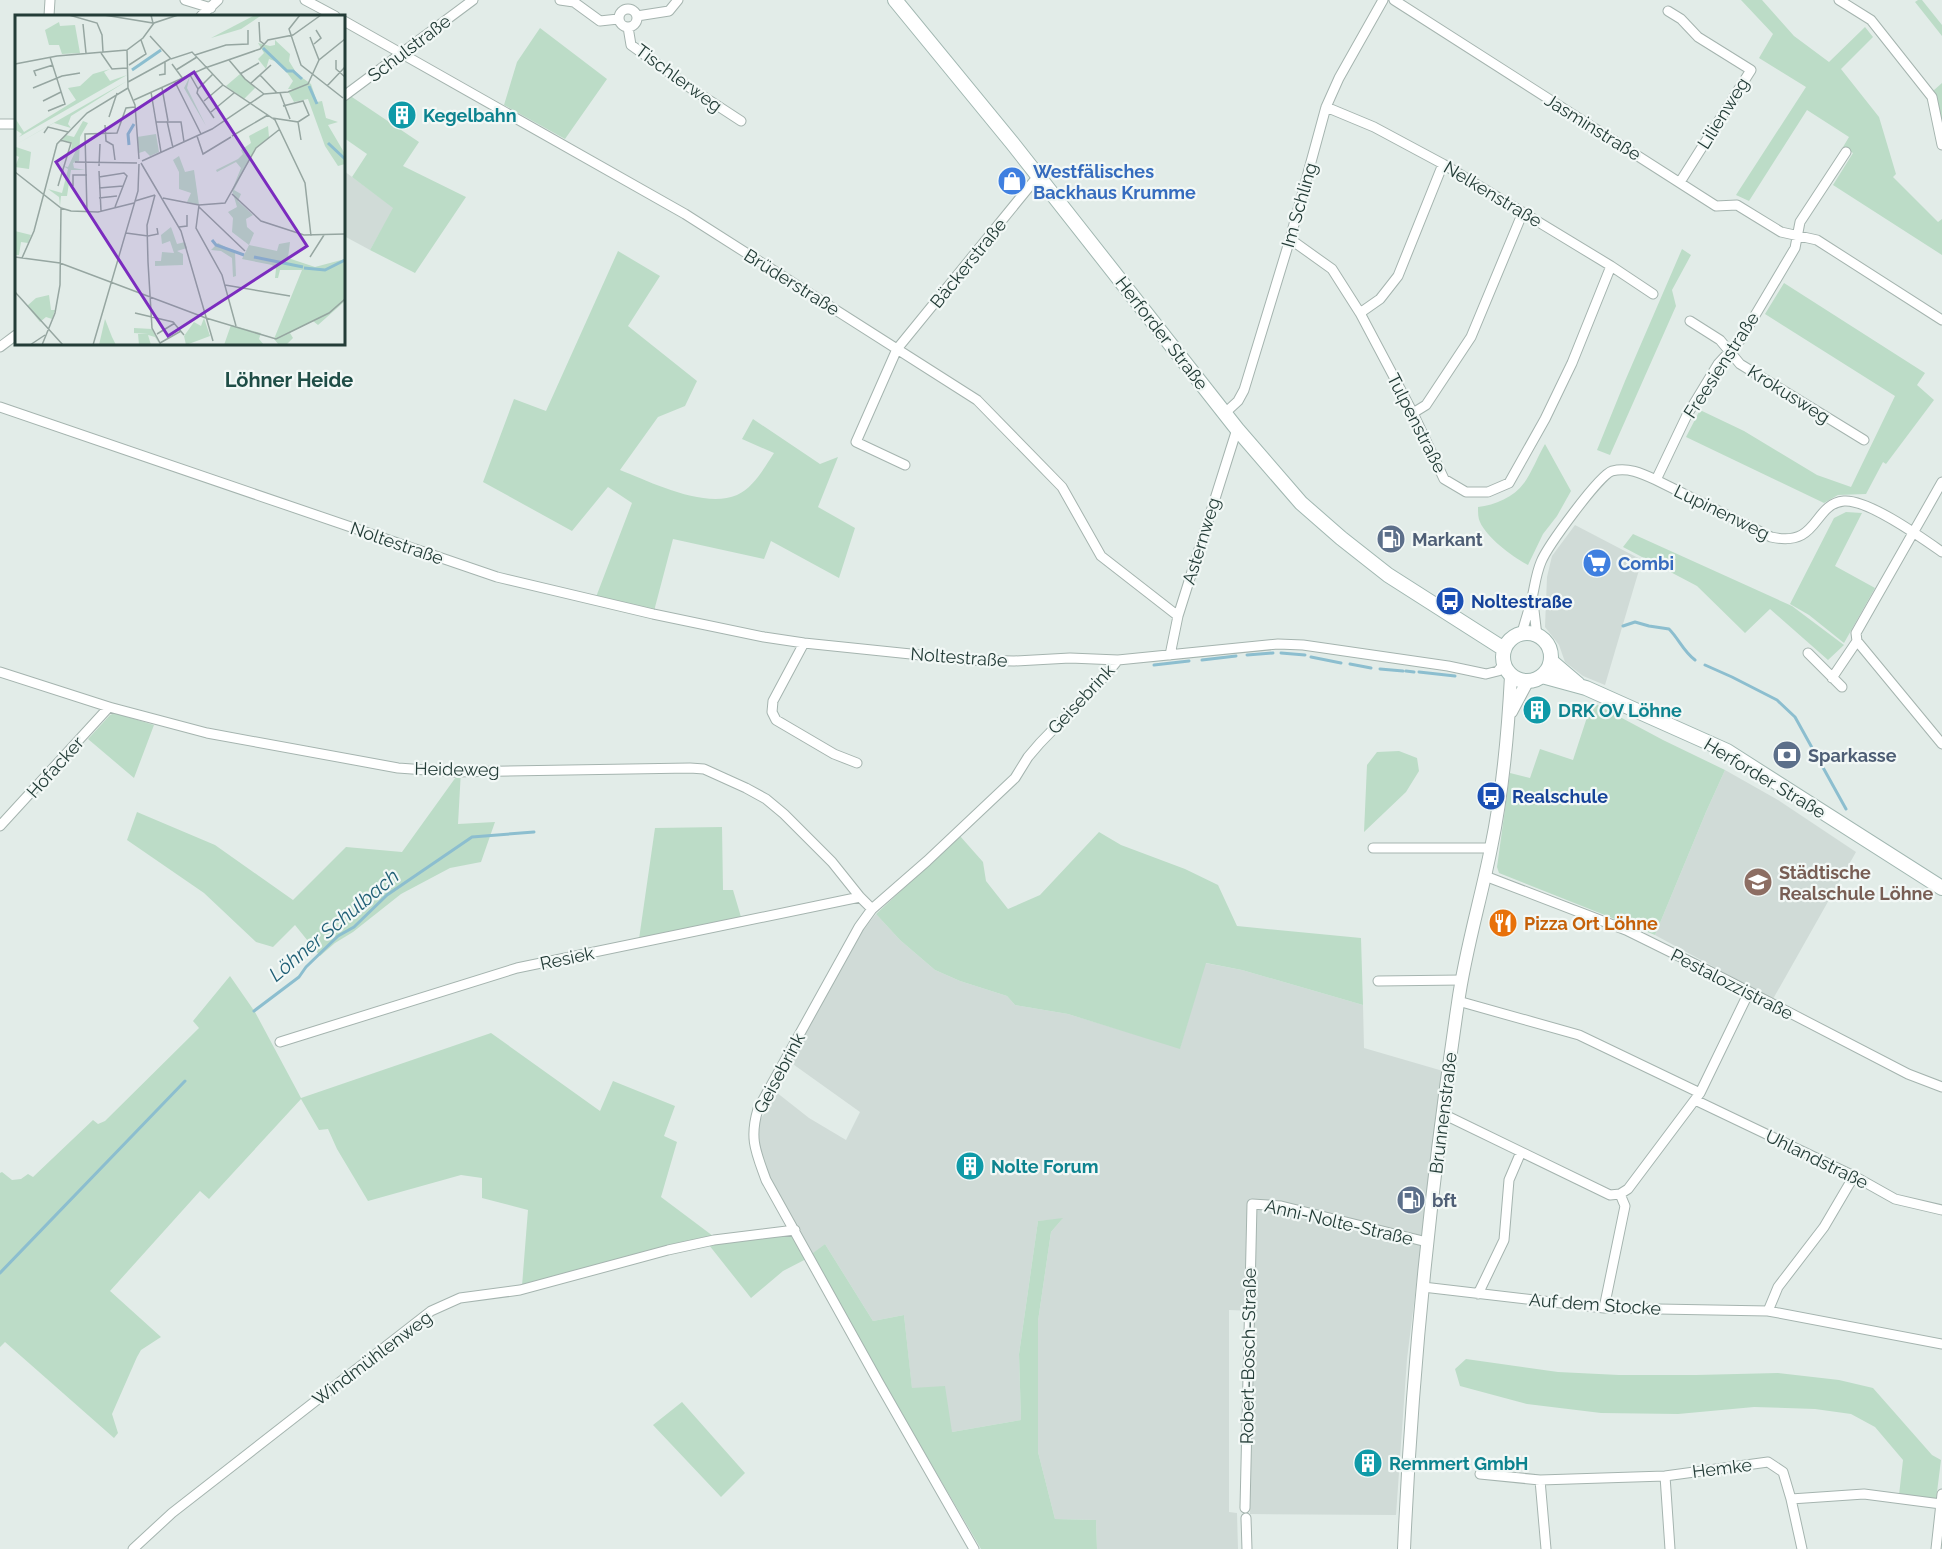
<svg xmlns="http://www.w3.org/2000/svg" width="1942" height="1549" viewBox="0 0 1942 1549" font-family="Raleway,sans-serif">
<rect width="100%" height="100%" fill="#e2ece8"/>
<path fill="#d0dbd7" d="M344,171L394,208L370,250L344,236Z
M1575,525L1642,560L1605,685L1583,676L1565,662L1559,645L1545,627L1547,577L1552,556Z
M1725,770L1778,800L1856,852L1773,999L1655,935L1706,812Z
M876,914L900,940L935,970L960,981L1007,996L1015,1005L1068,1014L1180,1048L1205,963L1242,970L1363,1005L1364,1048L1443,1071L1407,1359L1396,1515L1250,1514L1254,1311L1229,1310V1512L1237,1513L1238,1549H1097L1096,1520L1055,1519L1038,1452V1321L1051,1232L1062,1219L1038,1221L1019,1354L1021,1420L952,1432L912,1389L904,1315L873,1321L825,1244L810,1256L768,1179L755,1144V1126L765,1113L776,1092L809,1118L846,1140L860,1112L790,1062L856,939Z"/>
<path fill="#bcdcc7" d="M1741,0H1762L1794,36L1829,62L1865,27L1873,37L1841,69L1879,117L1896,174L1893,177L1938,222L1942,219V255L1833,185L1853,153L1843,147L1849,137L1807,110L1749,201L1736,195L1806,87L1759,58L1773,34Z
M1918,0H1922L1942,25V36L1915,2Z
M540,28L607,79L565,139L504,105L517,62Z
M1942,83V130L1936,97L1933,91Z
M349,95L419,142L403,166L466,197L415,273L370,250L393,208L352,177L367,154L344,138V99Z
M1682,249L1691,255L1672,290L1676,306L1610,455L1597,450L1625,381Z
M618,251L660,276L628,326L697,381L685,406L658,417L620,470C651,482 704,509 737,495C754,487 764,468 774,453L742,439L753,419L820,464L838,457L818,507L855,528L839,578L771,541L764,559L673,539L654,611L596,597L632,503L608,487L572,531L483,482L514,399L546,411Z
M1784,283L1925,373L1917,385L1934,400L1886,464L1883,462L1866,494L1838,495L1824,503L1686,437L1700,410L1744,431L1817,475L1851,487L1895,396L1765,314Z
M1545,444L1571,491L1557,516L1543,534L1528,565C1513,557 1487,538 1480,522C1478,518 1478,512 1478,507C1495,505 1514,497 1524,483C1531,474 1539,454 1545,444Z
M1846,512L1862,513L1835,566L1875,588L1844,643L1809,615L1790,604L1834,518Z
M1633,534L1792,606L1844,645L1828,660L1770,609L1745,633L1697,586L1623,547Z
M1592,702L1663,740L1725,770L1706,812L1655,935L1499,873L1497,867L1510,773L1530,778L1540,749L1573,760Z
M115,713L154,725L134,778L88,739L110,715Z
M1399,751L1417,758L1419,771L1406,792L1364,832L1367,765L1377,752Z
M461,770L458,824L495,822L481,862L450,868L401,894L353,932L335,943L320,956L295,925L273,947L256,942L204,893L127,840L137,812L215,845L293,900L346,847L402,852Z
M722,827L723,890H733L741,917L639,939L655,828Z
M1099,832L1121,845L1185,869L1218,885L1237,926L1361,938L1363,1005L1242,970L1206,963L1180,1049L1068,1014L1015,1005L1007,996L960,981L935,970L900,940L876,914L960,836L983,862L986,881L1008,909L1040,895Z
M230,976L255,1012L301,1098L491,1033L600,1111L613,1081L675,1106L664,1136L677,1142L661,1197L721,1242L793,1229L809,1256L825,1244L873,1321L904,1315L912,1388L945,1386L952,1432L1021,1420L1019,1354L1038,1221L1063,1218L1051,1232L1038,1321V1452L1055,1519L1096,1520L1097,1549H981L810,1257L783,1271L751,1298L705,1240L522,1286L528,1210L482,1198V1178L461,1175L368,1201L337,1149L328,1129L319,1130L301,1099L209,1199L200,1191L110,1291L161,1337L141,1350L137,1357L112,1414L118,1433L114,1438L5,1342L0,1347V1173L2,1172L12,1180L21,1179L28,1174L33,1177L93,1120L98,1124L105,1121L199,1028L193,1021Z
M1466,1359L1558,1372L1619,1375H1696L1778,1373L1839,1380L1873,1388L1932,1455L1941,1460L1936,1500L1899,1495L1903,1460L1875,1427L1851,1414L1815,1409L1754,1407L1678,1414L1601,1413L1527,1404L1460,1386L1455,1369Z
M682,1402L745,1473L721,1497L653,1425Z"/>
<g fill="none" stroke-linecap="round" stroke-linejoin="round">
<path stroke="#8cbecf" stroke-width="3" d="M1623,626L1635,622L1649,626L1669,629C1679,639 1683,651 1695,660
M1281,653L1305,655
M1247,655L1273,653
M1311,657L1341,663
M1202,660L1236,656
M1350,664L1371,668
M1154,665L1189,661
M1705,665L1732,677L1777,700L1795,717L1846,809
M1380,669L1403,671
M1406,671L1414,672
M1419,672L1455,676
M254,1011L299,977L306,967L338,936L354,927L387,895L472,837L534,832
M0,1273L185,1081"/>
<g stroke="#a5b4af" stroke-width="11">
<path id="minor" d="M185,0L211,8
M305,0L335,16
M560,0L574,2L600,21L618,19
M1394,0L1716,206L1737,205L1781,232L1817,240L1942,320
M1839,0L1871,20L1932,97L1942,145
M619 18a9 9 0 1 1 18 0a9 9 0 1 1-18 0Z
M1668,11L1681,19L1698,37L1751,70L1680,182
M49,16L50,0
M201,16L218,0
M637,16L669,11L678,0
M344,21L685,214L977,400L1062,487L1101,556L1178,616
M628,27L631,45L692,89L741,121
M344,96L473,0
M1326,107L1374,127L1443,164L1611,266L1653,294
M0,124H16
M1290,239L1332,269L1360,313L1413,413L1444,479L1466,492H1488L1509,483L1545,419L1572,363L1611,266
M1360,313L1380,299L1398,276L1443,164
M1690,321L1720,340L1740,364L1864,440
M0,347L16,335
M0,407L497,577L653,614L764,637L804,643L969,660L1014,661L1070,658L1118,660L1278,644L1303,645L1448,666L1486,674L1498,671L1503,665
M1225,413L1238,401L1244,390L1290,239L1326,107L1339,78L1383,0
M1413,413L1426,405L1471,337L1523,212
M905,465L856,442L897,349L1038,176
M1656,480L1771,537C1820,548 1812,504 1844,501C1868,499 1922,538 1942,552
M1942,482L1856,633L1857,641L1942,744
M1533,602L1537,636
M1522,633C1525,621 1529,610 1532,598C1535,585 1536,574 1541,562C1547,547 1599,475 1612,471C1628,467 1641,473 1656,480L1687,415L1718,364L1741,339L1795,248L1800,222L1846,152
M804,643L773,701L772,712L776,720L834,754L857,763
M1808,653L1842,687
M1170,655L1178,616L1237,429
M0,672L109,707L207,733L398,768L454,772L690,768L704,769L746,788L766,799L784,814L832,862L860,897L872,909
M1832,678L1857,641
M0,826L109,707
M1373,848H1491
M1485,876L1626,930L1711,972L1908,1074L1942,1087
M1378,981L1462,980
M1458,1001L1579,1035L1700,1093
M280,1042L517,968L860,897
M1695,1100L1854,1176L1895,1199L1942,1210
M1443,1114L1610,1195L1620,1194L1628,1189L1700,1093L1749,992
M1423,1287L1604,1308L1768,1311L1942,1344
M1478,1294L1504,1240L1509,1180L1521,1152
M1604,1308L1625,1206L1620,1194
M1768,1311L1778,1287L1824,1227L1854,1176
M1480,1474L1540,1480L1665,1476L1768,1462L1783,1472L1791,1499L1802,1549
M1665,1476L1670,1549
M1540,1480L1546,1549
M1791,1499L1864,1494L1941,1504
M1245,1508L1252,1204L1281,1206L1427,1242
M1246,1518L1247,1549
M133,1549L172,1513L431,1311L460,1298L520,1290L668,1250L714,1240L795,1230
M974,1549L879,1383L766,1180C756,1152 749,1139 758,1109L859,927L872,909L927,861L1015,778L1028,757L1040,743L1105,676L1118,660
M1936,1549L1942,1494"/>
</g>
<g stroke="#a5b4af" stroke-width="14">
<path id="tertiary" d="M1511,712L1527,682
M1404,1549C1412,1366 1431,1184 1458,1003C1465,951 1481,899 1491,848C1503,791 1508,734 1511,676"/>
</g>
<g stroke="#a1b7b1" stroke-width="16">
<path id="secondary" d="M895,0L1013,144L1237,429L1301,503L1341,538L1388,575L1504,649
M1503 657a24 24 0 1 1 48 0a24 24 0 1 1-48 0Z
M1551,661L1578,684
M1542,676L1586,688L1727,751L1942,888"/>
</g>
<use href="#minor" stroke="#fff" stroke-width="9"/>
<use href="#tertiary" stroke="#fff" stroke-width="12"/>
<use href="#secondary" stroke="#fff" stroke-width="14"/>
</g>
<defs>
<g id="building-disc" transform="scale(1.5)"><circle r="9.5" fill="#0f9aa8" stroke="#f2f8f6"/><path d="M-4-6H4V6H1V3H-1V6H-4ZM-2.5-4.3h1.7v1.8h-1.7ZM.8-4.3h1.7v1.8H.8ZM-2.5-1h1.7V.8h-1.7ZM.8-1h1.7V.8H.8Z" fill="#fff"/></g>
<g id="shop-disc" transform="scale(1.5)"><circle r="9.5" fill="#3f7fe0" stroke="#f2f8f6"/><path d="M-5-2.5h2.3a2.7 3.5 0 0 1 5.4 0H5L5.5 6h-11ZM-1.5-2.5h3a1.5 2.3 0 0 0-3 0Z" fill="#fff"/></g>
<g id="fuel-disc" transform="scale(1.5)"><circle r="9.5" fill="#5c6f8a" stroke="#f2f8f6"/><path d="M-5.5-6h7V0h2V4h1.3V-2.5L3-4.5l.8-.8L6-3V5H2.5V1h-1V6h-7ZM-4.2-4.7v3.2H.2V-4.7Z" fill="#fff"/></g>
<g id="supermarket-disc" transform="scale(1.5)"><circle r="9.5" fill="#3f7fe0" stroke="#f2f8f6"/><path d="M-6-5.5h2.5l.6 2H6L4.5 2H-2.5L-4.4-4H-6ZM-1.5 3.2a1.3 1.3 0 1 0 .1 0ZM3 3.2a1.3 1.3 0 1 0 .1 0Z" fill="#fff"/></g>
<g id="bus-disc" transform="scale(1.5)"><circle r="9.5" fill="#1a4fb4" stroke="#f2f8f6"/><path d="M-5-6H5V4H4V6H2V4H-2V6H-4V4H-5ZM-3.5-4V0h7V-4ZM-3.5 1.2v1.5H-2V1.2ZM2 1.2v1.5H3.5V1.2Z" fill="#fff"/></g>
<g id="bank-disc" transform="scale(1.5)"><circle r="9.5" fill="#5c6f8a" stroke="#f2f8f6"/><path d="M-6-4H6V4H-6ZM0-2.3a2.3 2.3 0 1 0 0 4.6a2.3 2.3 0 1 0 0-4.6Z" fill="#fff"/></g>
<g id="school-disc" transform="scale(1.5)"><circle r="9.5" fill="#8d6e63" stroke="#f2f8f6"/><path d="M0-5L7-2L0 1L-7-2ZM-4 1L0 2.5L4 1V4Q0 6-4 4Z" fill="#fff"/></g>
<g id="restaurant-disc" transform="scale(1.5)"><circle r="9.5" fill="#e8710a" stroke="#f2f8f6"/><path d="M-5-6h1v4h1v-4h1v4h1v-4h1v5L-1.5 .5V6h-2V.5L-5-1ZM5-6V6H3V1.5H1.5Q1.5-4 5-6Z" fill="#fff"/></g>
</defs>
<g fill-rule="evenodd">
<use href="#building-disc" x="402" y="115"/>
<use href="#shop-disc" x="1012" y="181"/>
<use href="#fuel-disc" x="1391" y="539"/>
<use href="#supermarket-disc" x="1597" y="563"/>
<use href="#bus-disc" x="1450" y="601"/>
<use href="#building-disc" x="1537" y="710"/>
<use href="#bank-disc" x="1787" y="755"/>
<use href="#bus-disc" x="1491" y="796"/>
<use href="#school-disc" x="1758" y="882"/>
<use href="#restaurant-disc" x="1503" y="923"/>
<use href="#building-disc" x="970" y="1166"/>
<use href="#fuel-disc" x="1411" y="1200"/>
<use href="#building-disc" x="1368" y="1463"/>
</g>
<g text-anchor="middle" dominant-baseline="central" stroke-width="4.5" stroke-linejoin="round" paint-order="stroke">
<g font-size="18" fill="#233c37" stroke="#f2f8f6">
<text transform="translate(409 48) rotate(-37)">Schulstraße</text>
<text transform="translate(679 78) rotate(36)">Tischlerweg</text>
<text transform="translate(1723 113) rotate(-58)">Lilienweg</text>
<text transform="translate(1593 127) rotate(32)">Jasminstraße</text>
<text transform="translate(1493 194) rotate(31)">Nelkenstraße</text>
<text transform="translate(1299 205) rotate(-74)">Im Schling</text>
<text transform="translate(968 263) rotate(-51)">Bäckerstraße</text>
<text transform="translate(792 282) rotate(32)">Brüderstraße</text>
<text transform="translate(1162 333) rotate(52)">Herforder Straße</text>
<text transform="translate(1721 365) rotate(-57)">Freesienstraße</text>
<text transform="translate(1789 394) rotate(32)">Krokusweg</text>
<text transform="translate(1417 423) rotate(63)">Tulpenstraße</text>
<text transform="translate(1722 512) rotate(26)">Lupinenweg</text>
<text transform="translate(1201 541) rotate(-73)">Asternweg</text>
<text transform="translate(397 543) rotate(19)">Noltestraße</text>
<text transform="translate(959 657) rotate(4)">Noltestraße</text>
<text transform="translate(1081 699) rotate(-47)">Geisebrink</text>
<text transform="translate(55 767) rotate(-48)">Hofacker</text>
<text transform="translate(457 769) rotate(1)">Heideweg</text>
<text transform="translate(1765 778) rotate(31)">Herforder Straße</text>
<text transform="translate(567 958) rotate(-12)">Resiek</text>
<text transform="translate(1732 984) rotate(27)">Pestalozzistraße</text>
<text transform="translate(779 1073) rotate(-62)">Geisebrink</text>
<text transform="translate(1443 1113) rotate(-83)">Brunnenstraße</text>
<text transform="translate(1817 1159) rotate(26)">Uhlandstraße</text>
<text transform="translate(1339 1222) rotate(13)">Anni-Nolte-Straße</text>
<text transform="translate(1595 1304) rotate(4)">Auf dem Stocke</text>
<text transform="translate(1248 1356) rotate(-89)">Robert-Bosch-Straße</text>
<text transform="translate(372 1358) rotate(-37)">Windmühlenweg</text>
<text transform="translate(1722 1468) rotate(-7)">Hemke</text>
</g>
<g font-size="18" font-weight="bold" fill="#0d838f" stroke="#f2f8f6" text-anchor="start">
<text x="423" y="115">Kegelbahn</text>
<text x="1558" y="710">DRK OV Löhne</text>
<text x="991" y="1166">Nolte Forum</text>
<text x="1389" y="1463">Remmert GmbH</text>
</g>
<g font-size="18" font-weight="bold" fill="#366cbe" stroke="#f2f8f6" text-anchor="start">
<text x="1033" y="171">Westfälisches<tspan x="1033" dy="21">Backhaus Krumme</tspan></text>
<text x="1618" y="563">Combi</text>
</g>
<g font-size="18" font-weight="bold" fill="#4e5e75" stroke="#f2f8f6" text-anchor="start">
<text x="1412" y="539">Markant</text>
<text x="1808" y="755">Sparkasse</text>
<text x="1432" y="1200">bft</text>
</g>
<g font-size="18" font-weight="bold" fill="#164399" stroke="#f2f8f6" text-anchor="start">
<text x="1471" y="601">Noltestraße</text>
<text x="1512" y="796">Realschule</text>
</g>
<g font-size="18" font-weight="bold" fill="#785e54" stroke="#f2f8f6" text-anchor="start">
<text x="1779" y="872">Städtische<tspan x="1779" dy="21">Realschule Löhne</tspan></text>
</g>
<g font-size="18" font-weight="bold" fill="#c56008" stroke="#f2f8f6" text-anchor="start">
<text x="1524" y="923">Pizza Ort Löhne</text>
</g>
<g font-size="20" font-weight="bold" fill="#1f4d46" stroke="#f2f8f6">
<text x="289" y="380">Löhner Heide</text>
</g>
<g font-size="20" font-style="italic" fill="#1f5f76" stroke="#f2f8f6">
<text transform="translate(334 925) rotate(-40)">Löhner Schulbach</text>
</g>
</g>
<g transform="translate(15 15)">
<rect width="330" height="330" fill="#e2ece8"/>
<path d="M240,0H247L226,14L196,23ZM44,7L45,11L60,10L65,38L47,39L44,30H34L30,15ZM260,25L275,39L274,46L282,59L296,69L302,87L307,86L311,103L323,107L313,110L330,139V149L323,151L310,131L293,84L279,87L273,76L278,74H273L278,66L265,48L254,44L251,54L243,44L249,38L243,28L255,31L260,30ZM95,54L89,57L95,66L112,60L4,122L7,119L1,115L0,103L9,117L61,85L53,73L65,71L78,59ZM225,59L240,73L229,84L211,71ZM175,61L172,73L191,111L169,73ZM112,66L56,101L53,109L56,113L39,108L0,130ZM68,106L73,108L65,122L64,146L58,148L59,153L70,155H56L52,181H46L45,191L44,182L33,174L47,178L53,154L48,151L53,152L61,135L56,134L57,128L47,125L51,120L59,122ZM253,111L254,122L240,134L219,175L226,179L223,186L238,200L231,204L232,212L239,218L234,230L262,236L264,229L275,227L273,243L300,252L330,244V286L303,310L298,306L275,318L278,323L271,330H264L259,324L287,255H265L263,263H260L261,254L257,250L227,244L234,230L217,217L218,203L213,197L222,192L217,175L226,153L221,147L202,157L201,155L223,144L228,139L226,135L236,128L234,121ZM141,119L144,137L135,141L130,136L124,138L122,122ZM1,132L16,137L14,154L0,152L4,142L0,140ZM164,141L170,157L179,155L184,190L172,187L176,178L164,174V157L158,145ZM156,212L162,229L170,227L172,233L162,236L168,239V250L140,251V246H146L147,237L159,238L155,226L147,229L146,220ZM0,216L16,220L13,228L6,227L4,240H0ZM203,228L220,237L221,261L218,262L217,243L206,236L196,235ZM34,280L36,295H40L37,304L31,302L25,307L12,291L21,283ZM189,303L195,321L171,330L169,321L179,307L186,311ZM90,304L97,322L101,330H84ZM216,310L246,318L244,324L249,330H209ZM119,313L137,314L145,330L140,322L133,320L136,330H124L123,319H133L119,318Z" fill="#bcdcc7"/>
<path fill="none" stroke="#8cbecf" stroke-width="3" d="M248,33L272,56H278L287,64M117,55L146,35M294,71L302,89M313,128L330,144M114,130L113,119L119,109M197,225L201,230L229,240M239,242L288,252M289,253L310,255L330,245"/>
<path fill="none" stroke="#96a6a1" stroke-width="1.5" d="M54,0L82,8L87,20L88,37M89,0L138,8L136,0M285,0L274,14L286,50L328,83M244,7L245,26L249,29M68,9L71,38M135,21L156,44L177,37L208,70L260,105L290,168L296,221M295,22L304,45M299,29L306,23L301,15M112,35L113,73L120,90L124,144M86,38L97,54L112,53M180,40L211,30L233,29V15M214,45L230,64L249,79M321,45V54L330,62M0,49L42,41L112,35L128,23L139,8L163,0M157,49L168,64M114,50L131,39L126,25M161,55L182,42M225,59L244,48M144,60L150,59V47M175,60L183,74L182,78L199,103M245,60L262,78M21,61L19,56L38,50M113,67L155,44M160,67L186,119M235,69L256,50M312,71L330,52M18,73L47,61L65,58M147,73L153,106M183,74L198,59M136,77L146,137M265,78L275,104M119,85L190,53L245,34L253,25L278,20L306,0M28,86L46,77M189,86L208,70M268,91L288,86L294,100L283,107M33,96L50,89L35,42M196,97L219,78M94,102L102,78M257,103L283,107L286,125M152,106L158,133M141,107H166L169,127M90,110L91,126L98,130L100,145M29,118L33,112L53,117M182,121L188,139L216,122M217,121L253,100M127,146L197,114L249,79L273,77L293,69L304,45L330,24M60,147L122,148M126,148L166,216L198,326M84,151L85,129M84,156L86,196M0,157L46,193L56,196L83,197L119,188M84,162L109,158L112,161L100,192M43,171L56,128L45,125M58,171V160H72M84,173L108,171M217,179L246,206L289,220L330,219M140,180L132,210L133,247L137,313L146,330M84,183L102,181M148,183L184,190L210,188L241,133L265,114M120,186L140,180M184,190L181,213L207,260L221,311M184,192L230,236M72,197L70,119L102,118L111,93L120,92M164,212L172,211V200M111,218L133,221L143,219L142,213M0,242L45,248L191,303L261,324L314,298L330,284M295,242L309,220M7,243L19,216L42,129L72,98L113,73M210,270L275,281M0,277L48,330M120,298L158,307L169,320M142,319L160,308M145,328L166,316M15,330L30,320M27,330L40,298L45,270L46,193M78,330L123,176L124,149"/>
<path fill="#7b2cbf" fill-opacity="0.15" stroke="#7b2cbf" stroke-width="3" d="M179,57L292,231L153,321L41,147Z"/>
<rect width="330" height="330" fill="none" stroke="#233c37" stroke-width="3"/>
</g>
</svg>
